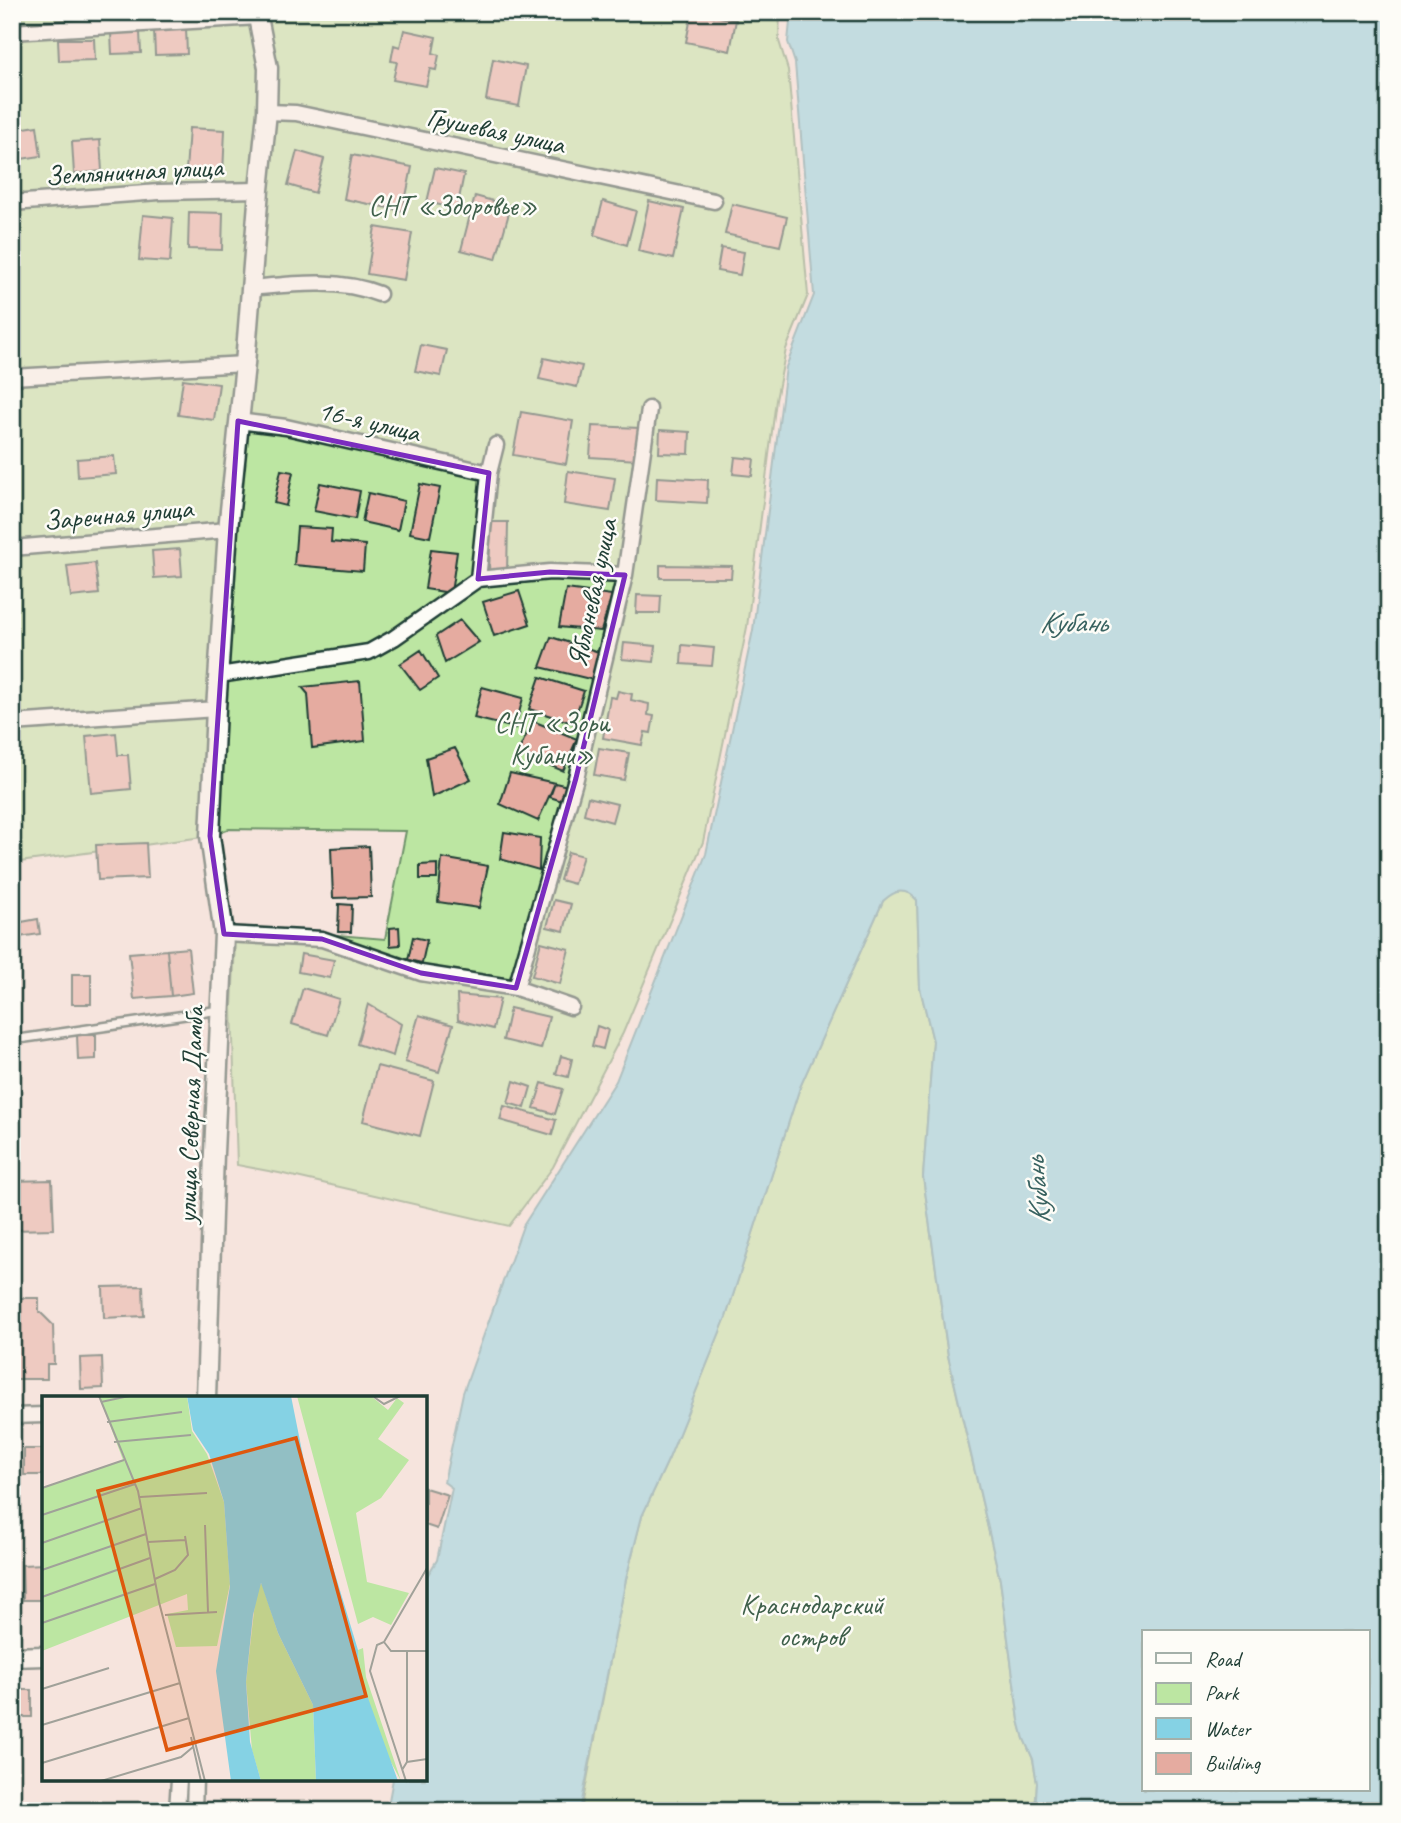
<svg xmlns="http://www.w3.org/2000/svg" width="1401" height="1823" viewBox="0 0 1401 1823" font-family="Caveat,sans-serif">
<rect width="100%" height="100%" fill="#f6e4dd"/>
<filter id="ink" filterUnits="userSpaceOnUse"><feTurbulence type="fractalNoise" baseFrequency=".0143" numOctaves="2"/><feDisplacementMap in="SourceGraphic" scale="14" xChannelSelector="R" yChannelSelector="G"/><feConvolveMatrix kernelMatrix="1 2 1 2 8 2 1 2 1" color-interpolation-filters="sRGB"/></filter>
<g filter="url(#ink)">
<path fill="#bce6a2" stroke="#6e926b" stroke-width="2" d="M12,12H780L779,41L788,70L808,295L786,349L776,400L747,627L703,842L623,1033L553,1167L509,1226L279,1173L237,1165L232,1007L235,944L239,927L385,939L406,831L229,829L210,836L12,863Z
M901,891L910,893L917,900L920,988L933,1041L923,1177L948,1356L1000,1580L1019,1720L1024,1739L1033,1759L1037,1783L1035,1811H581L626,1579L642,1516L669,1458L726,1317L800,1087L883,901L892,893Z"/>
<path fill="#85d2e4" stroke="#5c969e" stroke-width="2" fill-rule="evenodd" d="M791,12H1389V1811H1035L1037,1783L1033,1759L1024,1739L1019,1720L1000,1580L948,1355L923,1177L933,1041L920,988L917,900C905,887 895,890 883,901L800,1087L726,1317L669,1458L642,1516L626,1579L580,1811H387L393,1779H425V1585L427,1576L437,1560L452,1488L444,1482L463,1393L523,1226L616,1081L706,854L753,630L786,367L814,295L795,63L788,42ZM1144,1632H1368V1790H1144Z"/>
<path fill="#e5aba0" stroke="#1f3d34" stroke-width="2" d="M581,12H619L617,20Z
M692,12L736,20L730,51L686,42Z
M186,28L187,54L155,55L154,30Z
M404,30L436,37L433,53L439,55L436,70L430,69L426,86L393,80L397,62L391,61L394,45L400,47Z
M140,32L141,53L112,54L111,33Z
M58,39H94L95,60L59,61Z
M493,59L526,66L519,106L486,100Z
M37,126L41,156L21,159L18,129Z
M189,128L225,130L223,174L186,171Z
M100,140L102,171L74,174L72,142Z
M297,151L324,159L315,193L288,185Z
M352,155L412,167L403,211L344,199Z
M435,168L464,174L457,209L427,202Z
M475,196L511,206L496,259L461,250Z
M603,201L636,211L627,245L594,235Z
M649,201L684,209L673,259L638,251Z
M732,204L787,217L780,246L725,234Z
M189,212L223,213L222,250L188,249Z
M143,215L173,218L170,262L139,260Z
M375,227L412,233L404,280L367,274Z
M721,248L744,252L740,275L717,271Z
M421,345L447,350L441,376L415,371Z
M544,358L582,366L577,387L539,379Z
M183,379L219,384L214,420L178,415Z
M521,412L573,421L566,464L513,455Z
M592,426L640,428L638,460L590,457Z
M660,430L690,432L689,454L659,453Z
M114,456L116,474L78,477L77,459Z
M735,457L754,459L752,476L733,474Z
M281,470L293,472L286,506L274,503Z
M568,471L615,478L610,511L564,504Z
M657,477L708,480L707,503L656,500Z
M320,483L360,491L355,519L314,511Z
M420,484L440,488L430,537L410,533Z
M368,493L404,501L398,530L362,522Z
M491,522H508L507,573L489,572Z
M297,527L332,529L331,542L365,545L363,571L294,565Z
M180,549L182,576L154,578L152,551Z
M431,549L457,552L451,593L425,589Z
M95,563L99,594L71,597L67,566Z
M660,565L732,566L731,578H660Z
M566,589L612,595L601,631L559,627Z
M519,591L530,624L494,636L483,602Z
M637,595L661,596L660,613H636Z
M460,620L479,642L445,663L436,636Z
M551,637L599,652L594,680L540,667Z
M624,643L656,646L654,662L622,659Z
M682,645L714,648L712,666L681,664Z
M421,650L438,678L420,690L400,664Z
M540,677L584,691L573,723L529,709Z
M360,681L365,741L312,748L308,694L302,687Z
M482,687L523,698L515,728L474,718Z
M618,691L632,694L631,700L649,704L648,715L654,716L651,733L645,732L642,745L603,738L610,697L616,698Z
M533,721L577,739L563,771L518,752Z
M116,733L118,755H128L131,789L91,793L86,736Z
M455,748L471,779L432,797L426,758Z
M599,748L629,753L624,780L594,775Z
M510,773L555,783L538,821L500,804Z
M555,783L568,786L565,802L550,797Z
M588,797L617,804L612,822L584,814Z
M504,832L540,838L539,870L500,859Z
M146,843L148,878L98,880L96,845Z
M369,846L371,897L333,898L331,848Z
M568,852L583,856L574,884L560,880Z
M442,858L488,866L479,908L438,902Z
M437,864V879H420V865Z
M554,900L571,904L564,931L547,927Z
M339,904L352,905L351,932H338Z
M12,905L16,923L38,919L40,934L12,938Z
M399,927L400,945L390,946V928Z
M413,937L427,940L422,963L408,960Z
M541,942L569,949L560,984L532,976Z
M188,948L193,993L171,996L167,950Z
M167,950L171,996L134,999L129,953Z
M301,954L334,960L330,978L298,972Z
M72,974H91V1004H72Z
M303,988L339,999L328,1035L292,1024Z
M457,995L500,999L493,1029L458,1020Z
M368,1004L401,1024L393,1056L357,1044Z
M510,1008L549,1017L541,1049L503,1040Z
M419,1015L453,1025L439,1072L405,1062Z
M597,1026L608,1030L603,1049L592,1046Z
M77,1035H96V1059L78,1060Z
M561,1056L572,1059L568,1077L556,1074Z
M377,1066L434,1081L420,1136L363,1121Z
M514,1081L531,1087L525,1108L508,1103Z
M542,1083L563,1089L555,1114L534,1108Z
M504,1106L556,1120L552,1135L500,1120Z
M52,1180L54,1229L12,1230V1181Z
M143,1286L144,1316L104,1318L103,1287Z
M12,1298H39V1311L53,1325L54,1364H47V1379H12Z
M102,1357L103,1388L81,1389L80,1358Z
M24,1449H44V1475H24Z
M425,1488L448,1495L437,1529L425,1525Z
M44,1564V1600H23L22,1565Z
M17,1690H32V1717H18Z"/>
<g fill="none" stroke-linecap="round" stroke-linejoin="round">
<g stroke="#1f3d34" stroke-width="12">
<path id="service" d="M12,1040L220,1010"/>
</g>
<g stroke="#1f3d34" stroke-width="19">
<path id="minor" d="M12,32L258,17
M267,112L296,113L714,201
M12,203L159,192L259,190
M251,288C295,284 337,278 379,294
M12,377L245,364
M238,421L286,427L489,473
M12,548L228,530
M478,579L550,572L625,575
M219,675L369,652L394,638L478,579L489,473L496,445
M12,723L216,709
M224,934L322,939L421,973L516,988L571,1007
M516,988L576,778L625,575L649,409
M12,1416L44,1415
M177,1811L179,1779
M194,1811L195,1779"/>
</g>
<g stroke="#1f3d34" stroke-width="23">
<path id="tertiary" d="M206,1398L214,1153L224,934L210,836L216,709L228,530L245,364L259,190L267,112L268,68L257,12
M12,1657L44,1656"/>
</g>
<use href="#service" stroke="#fdfcf7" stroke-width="7"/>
<use href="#minor" stroke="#fdfcf7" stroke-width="14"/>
<use href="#tertiary" stroke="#fdfcf7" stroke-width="18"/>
</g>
</g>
<path d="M0 0H1401V1823H0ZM238,421L489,473L478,579L550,572L625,575L576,778L516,988L421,973L322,939L224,934L210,836Z" fill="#f6e4dd" fill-opacity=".55" fill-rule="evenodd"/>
<path fill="none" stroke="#7b2cbf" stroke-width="5" stroke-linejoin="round" d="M238,421L489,473L478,579L550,572L625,575L576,778L516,988L421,973L322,939L224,934L210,836Z"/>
<g text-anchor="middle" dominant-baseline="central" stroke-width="5" stroke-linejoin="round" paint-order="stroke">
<g font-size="28" fill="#1f3d34" stroke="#fdfcf7">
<text transform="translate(496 130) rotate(12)">Грушевая улица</text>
<text transform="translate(134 171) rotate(-3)">Земляничная улица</text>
<text transform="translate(369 421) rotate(13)">16-я улица</text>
<text transform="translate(118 514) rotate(-5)">Заречная улица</text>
<text transform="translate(592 593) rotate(-78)">Яблоневая улица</text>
<text transform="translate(190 1115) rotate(-88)">улица Северная Дамба</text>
</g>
<g font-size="28" fill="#3e5f4a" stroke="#fdfcf7">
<text x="453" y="205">СНТ «Здоровье»</text>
<text x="552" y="722">СНТ «Зори<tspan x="552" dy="32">Кубани»</tspan></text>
<text x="812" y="1604">Краснодарский<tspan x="812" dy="32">остров</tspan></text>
</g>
<g font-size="30" font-style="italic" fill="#386260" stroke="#fdfcf7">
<text x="1073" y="622">Кубань</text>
<text transform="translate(1037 1191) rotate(-95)">Кубань</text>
</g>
</g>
<g transform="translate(42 1396)">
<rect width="385" height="385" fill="#f6e4dd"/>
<path d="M57,0H145L150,35L165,58L182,106L188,188L175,250L134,251L125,218L146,214L145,198L0,255V92L81,64ZM255,0H329L346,14L355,2L362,7L336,43L367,64L339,102L314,117L325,186L367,197L349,229L331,221L316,228ZM220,188L236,237L271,309L274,385H219L210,354L204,286L215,189ZM321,252L324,281L359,385L344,357L317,277L316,254Z" fill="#bce6a2"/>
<path d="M145,0H249L268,95L316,254L317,277L356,385H274L271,309L236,237L219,187L211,219L204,286L208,346L219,385H189L174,275L188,190L182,106L167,58L151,34Z" fill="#85d2e4"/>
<path fill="none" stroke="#a0a199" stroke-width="2" d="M57,0L96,95L117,206L163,385M332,1L342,8L358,0M59,6L87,0M65,26L140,16M72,46L149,39M0,92L82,64M98,101L165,97M0,119L93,88M163,129L166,216M106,146L143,144M0,147L100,112M0,174L104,138M113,183L133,174L146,159L143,140M0,201L108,162M123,219L175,216M0,227L113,188M342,246L349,255H385M0,293L67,272M0,329L138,287M149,341L159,385M365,366V256M0,367L147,322M360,374L365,366L385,363M59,385L139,361L151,351M364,385L328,275L335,249L342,246L385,172"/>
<path fill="#de580e" fill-opacity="0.15" stroke="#de580e" stroke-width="3.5" d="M254,42L324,300L125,354L56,95Z"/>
<rect width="385" height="385" fill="none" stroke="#1f3d34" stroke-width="3.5"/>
</g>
<rect width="1401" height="1823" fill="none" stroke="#fdfcf7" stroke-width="42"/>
<rect x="21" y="21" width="1359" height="1781" fill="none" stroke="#1f3d34" stroke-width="2.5" filter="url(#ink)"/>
<rect x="1142" y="1630" width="228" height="161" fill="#fdfcf7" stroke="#a4b0a9" stroke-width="2"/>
<rect x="1156" y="1653" width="35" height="10" fill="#fdfcf7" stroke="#a4b0a9" stroke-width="2"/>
<text x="1205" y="1666" font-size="21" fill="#1f3d34">Road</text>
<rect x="1156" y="1683" width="35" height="21" fill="#bce6a2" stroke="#a4b0a9" stroke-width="2"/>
<text x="1205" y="1700" font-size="21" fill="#1f3d34">Park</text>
<rect x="1156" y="1718" width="35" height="21" fill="#85d2e4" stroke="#a4b0a9" stroke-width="2"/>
<text x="1205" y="1736" font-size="21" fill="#1f3d34">Water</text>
<rect x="1156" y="1753" width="35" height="21" fill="#e5aba0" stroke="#a4b0a9" stroke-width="2"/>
<text x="1205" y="1770" font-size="21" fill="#1f3d34">Building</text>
</svg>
